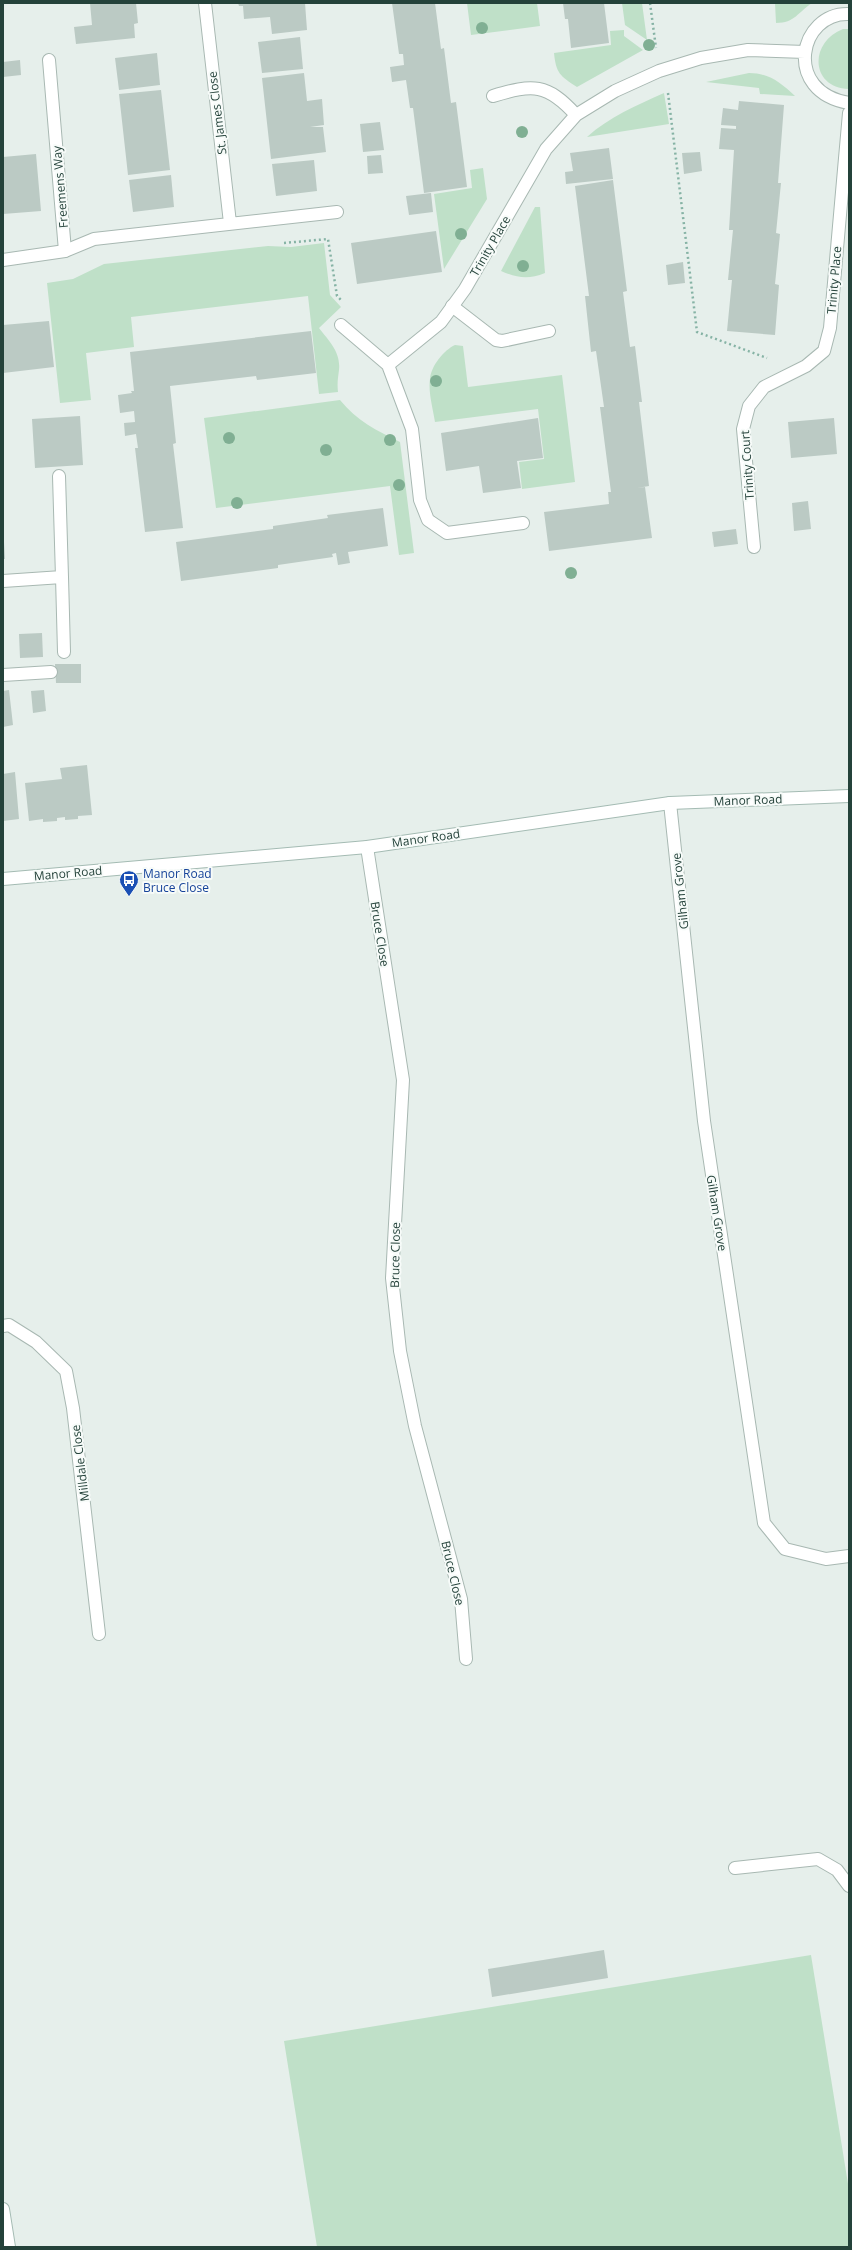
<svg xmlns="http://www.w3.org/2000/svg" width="852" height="2250" viewBox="0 0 852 2250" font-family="'Open Sans',sans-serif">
<rect width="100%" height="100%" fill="#e6efeb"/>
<path fill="#bfe0c8" d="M467,3H537L540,26L471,35Z
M622,3H642L647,40L625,25Z
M775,3H812C798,12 795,23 776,23Z
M843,29H849V89C811,88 808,43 843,29Z
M624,30V36L643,50L577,87C560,76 556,73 554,53L611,45L610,31Z
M749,73C769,73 781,83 795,96L760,94L759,88L706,82Z
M664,93L669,124L587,137C609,117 637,105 664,93Z
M483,168L487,199L444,269L434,194L472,188L470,170Z
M535,207H540L545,273C528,280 517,278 501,271Z
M324,243L330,295L341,307L319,328C329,341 341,352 339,370C338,378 337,383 338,392L319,394L308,296L131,317L134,347L86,353L91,400L60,403L47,283L73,279L104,264L268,246L291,247Z
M455,345L463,346L468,387L562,375L575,482L522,489L519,462L544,459L538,409L435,422C433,409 428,392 430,379C431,366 444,350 455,345Z
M340,400C356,420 377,431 400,442L414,553L399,555L390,486L216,508L204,418Z
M811,1955L849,2190V2247H317L284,2041Z"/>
<path fill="#bbcac4" d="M90,3H136L138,23L134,24L135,38L76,44L74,27L92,25Z
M238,3H305L307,30L272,34L270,17L244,19L243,6H239Z
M392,3H435L441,49L444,48L451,103L456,102L467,187L424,193L413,108H410L406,80L392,82L390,67L404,65L403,54H399Z
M563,3H604L609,43L571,48L568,19H565Z
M300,37L303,69L262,73L258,42Z
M157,53L160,85L119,90L115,58Z
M20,60L21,75L3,77V62Z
M304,73L307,101L322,99L324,125L310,127H323L326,152L271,159L262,78Z
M161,90L170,170L128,175L119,94Z
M739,101L784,105L778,183H781L776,233L780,234L775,284L779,285L775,335L727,331L732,280H728L733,230H729L734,150L719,149L721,128L736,129V126L721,125L723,108L738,110Z
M380,122L384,150L363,152L360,124Z
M609,148L613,179L566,184L565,172L573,171L570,153Z
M700,152L702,171L684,174L682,153Z
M36,154L41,211L3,214V157Z
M381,155L383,173L368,174L367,156Z
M314,160L317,191L276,196L272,164Z
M171,175L174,207L133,212L129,180Z
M613,180L627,291L623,292L630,347L635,346L642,402H639L649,486L637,488L645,487L652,538L549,551L544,512L609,504L608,492H611L600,407H604L596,351L591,352L585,296H589L575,186Z
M431,193L433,212L409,215L406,196Z
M436,231L442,272L357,284L351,243Z
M683,262L685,283L668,285L666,265Z
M49,321L54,367L3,373V325Z
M311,331L316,373L257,380L256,376L170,386L176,443L173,444L183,528L145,532L135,448H138L136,434L125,436L124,423L135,422L134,411L120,413L118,395L132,393L131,391H134L130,352Z
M80,416L83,465L35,468L32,419Z
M538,418L543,458L517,461L521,488L483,493L479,466L446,471L441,433Z
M834,418L837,454L791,458L788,422Z
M808,501L811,529L794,531L792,503Z
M383,508L388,546L348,552L350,563L338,565L336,553L332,554L333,557L278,565V568L181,581L176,542L273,529V526L328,518L327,515Z
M736,529L738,544L714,547L712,532Z
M3,542H4L5,559H3Z
M42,633L43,657L20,658L19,634Z
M55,664H81V683H56Z
M9,690L13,725L3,727V691Z
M44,690L46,711L33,713L31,691Z
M87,765L92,815L78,816V819L65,820V817L57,818V821L43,822V819L29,821L25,783L62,779L60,768Z
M15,772L19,819L3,821V774Z
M604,1950L608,1978L492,1997L488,1969Z"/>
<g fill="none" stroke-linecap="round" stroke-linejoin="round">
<g stroke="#a8b8b2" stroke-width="14">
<path id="lane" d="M49,60L65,251
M452,306L496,340L502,341L549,331
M62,577L64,652
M3,581L62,577L59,476
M3,675L51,672
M735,1868L818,1859L837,1870L849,1886"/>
</g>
<g stroke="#a8b8b2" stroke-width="14">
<path id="street" d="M205,3L230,223
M849,14C799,12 782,92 849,103
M493,96C533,84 547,83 576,115
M3,260L65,251L94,239L337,212
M341,325L388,365
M523,523L447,533L428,520L420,500L412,429L388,365L441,322L465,289L546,149L576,115L615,91L659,71L701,58L748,50L805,52
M754,547L743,429L749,406L764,387L806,366L824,351L830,328L849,113
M670,803L704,1121L764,1523L785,1549L826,1559L849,1556
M367,847L403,1080L392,1278L400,1351L415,1426L461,1599L466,1659
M3,1326L9,1325L36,1342L66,1371L73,1408L99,1634"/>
</g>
<g stroke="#a4bbb3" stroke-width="14">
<path id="secondary" d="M3,879L367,847L670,803L849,796
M3,2209L9,2247"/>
</g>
<path stroke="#86b3a5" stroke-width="2.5" stroke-dasharray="2 3" stroke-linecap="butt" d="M650,3L656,48
M668,93L697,332L767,358
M284,243L328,239L337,296L342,301"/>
<use href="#lane" stroke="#fff" stroke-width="12"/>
<use href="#street" stroke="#fff" stroke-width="12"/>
<use href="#secondary" stroke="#fff" stroke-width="12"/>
</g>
<g fill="#80af93">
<circle cx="482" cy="28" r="6"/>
<circle cx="649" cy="45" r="6"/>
<circle cx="522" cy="132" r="6"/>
<circle cx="461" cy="234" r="6"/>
<circle cx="523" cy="266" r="6"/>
<circle cx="436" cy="381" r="6"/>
<circle cx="229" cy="438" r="6"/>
<circle cx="390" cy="440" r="6"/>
<circle cx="326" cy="450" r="6"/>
<circle cx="399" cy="485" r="6"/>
<circle cx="237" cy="503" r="6"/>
<circle cx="571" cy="573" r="6"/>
</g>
<defs>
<g id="bus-pin" transform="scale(1)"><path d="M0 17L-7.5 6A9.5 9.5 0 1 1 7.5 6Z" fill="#1a4fb4" stroke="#f7fbf9"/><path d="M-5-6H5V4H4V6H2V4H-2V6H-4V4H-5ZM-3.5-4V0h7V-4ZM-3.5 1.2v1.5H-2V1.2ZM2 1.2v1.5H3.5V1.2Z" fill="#fff"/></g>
</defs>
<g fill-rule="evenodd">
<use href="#bus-pin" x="129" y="880"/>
</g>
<g text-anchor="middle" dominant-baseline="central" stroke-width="4" stroke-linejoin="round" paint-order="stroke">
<g font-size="12" fill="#24423a" stroke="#f7fbf9">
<text transform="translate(217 113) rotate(-97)">St. James Close</text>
<text transform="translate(60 187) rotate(-95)">Freemens Way</text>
<text transform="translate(490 246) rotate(-60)">Trinity Place</text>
<text transform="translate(834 280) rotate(-85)">Trinity Place</text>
<text transform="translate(747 465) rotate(-94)">Trinity Court</text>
<text transform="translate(748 800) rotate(-2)">Manor Road</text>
<text transform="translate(426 838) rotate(-8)">Manor Road</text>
<text transform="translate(68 873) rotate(-5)">Manor Road</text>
<text transform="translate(680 891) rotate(-96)">Gilham Grove</text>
<text transform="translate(380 934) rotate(81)">Bruce Close</text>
<text transform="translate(717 1213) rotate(81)">Gilham Grove</text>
<text transform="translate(395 1255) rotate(-89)">Bruce Close</text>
<text transform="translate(80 1463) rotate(-97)">Milldale Close</text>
<text transform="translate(453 1573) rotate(77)">Bruce Close</text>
</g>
<g font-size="12" fill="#164399" stroke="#f7fbf9" text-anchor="start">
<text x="143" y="873">Manor Road<tspan x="143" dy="14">Bruce Close</tspan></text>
</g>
</g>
<rect width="852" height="2250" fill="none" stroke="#24423a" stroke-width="8"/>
</svg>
